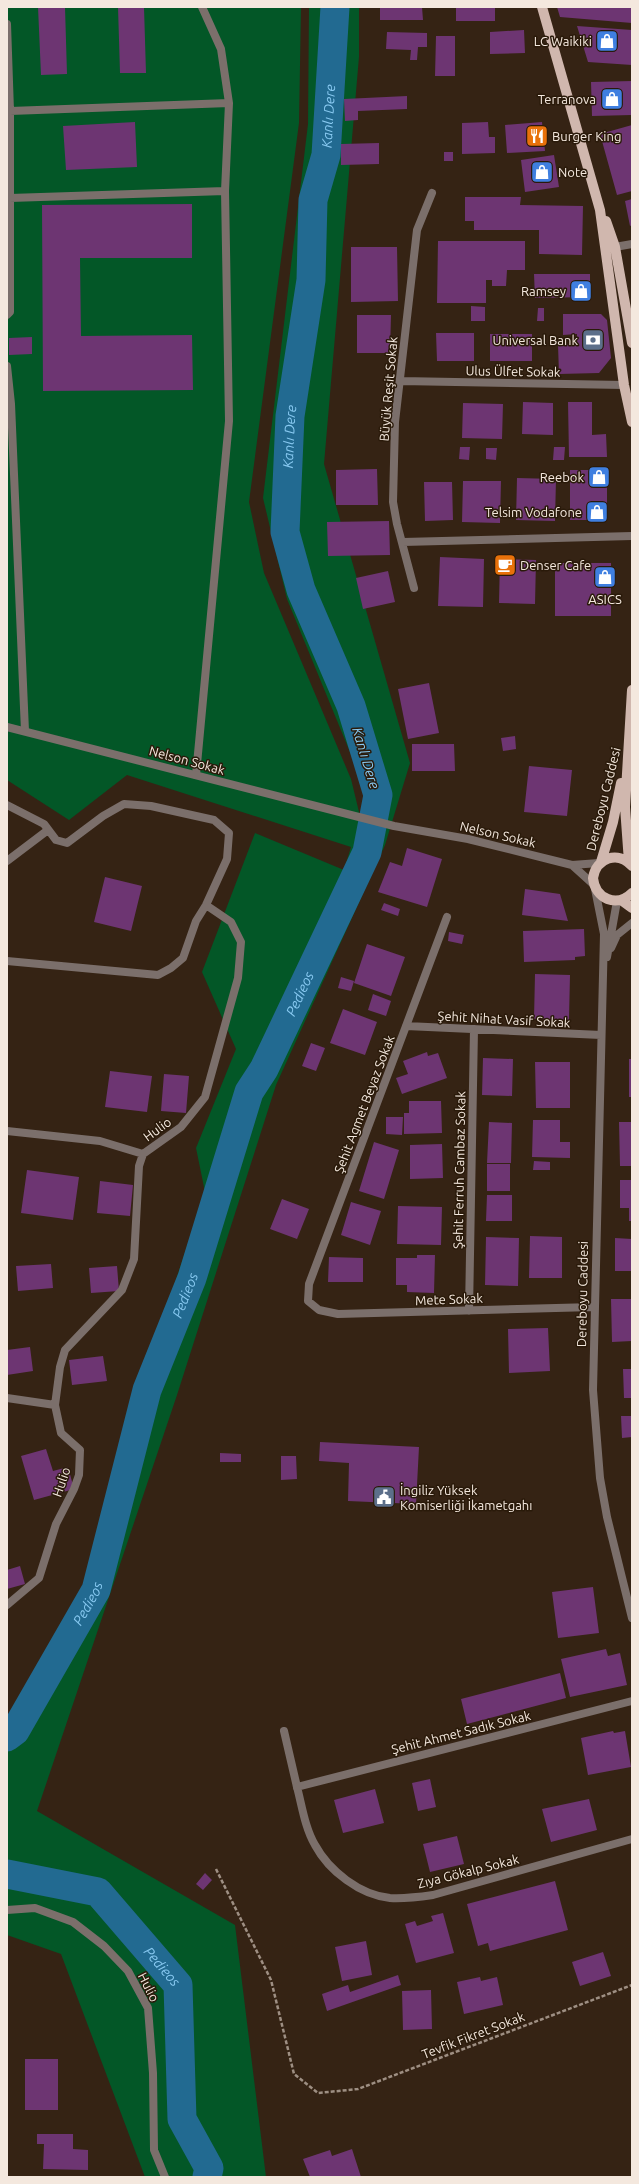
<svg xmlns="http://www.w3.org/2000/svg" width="639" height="2184" viewBox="0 0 639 2184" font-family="Ubuntu,sans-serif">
<rect width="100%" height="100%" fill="#352314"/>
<path fill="#035727" d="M7,7H301L299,123L249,502L264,573L351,779L360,816L365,796L359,774L287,599L263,498L308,124L309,7H359V57L324,464L410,763L385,845L276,1085L177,1395L37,1811L235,1925L266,2177H145L61,1954L7,1935V1720L86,1585L150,1358L205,1192L196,1148L236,1049L202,972L255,833L344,870L351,847L127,775L69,820L7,780Z"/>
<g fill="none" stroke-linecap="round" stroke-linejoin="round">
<g stroke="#226a91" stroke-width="29">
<path id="s1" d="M7,1737L15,1731L96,1590L147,1390L192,1278L249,1092L264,1069L367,852L378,795L351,706L301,590L285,532L290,416L311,280L313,200L326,155L335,7"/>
<path id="s2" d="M7,1874L98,1892L178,1985L182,2119L209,2168L207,2177"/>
</g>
</g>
<path fill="#6d3572" d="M38,7H65L67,74L41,75Z
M118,7H144L146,73H120Z
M380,7H422L423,20H380Z
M456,7H495V21H456Z
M557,7H632V23L560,17Z
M577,26L632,30V65L588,62Z
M524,30L525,53L490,54V32Z
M387,32L427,33V47H418L417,60H410L411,50L386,49Z
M436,36H455V76H435Z
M632,81V115L592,116L591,82Z
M407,96V109L358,111V120L345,121L344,99Z
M135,122L137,167L66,170L63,126Z
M488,122L489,137H495V153L462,154V123Z
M542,122L545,151L507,153L505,125Z
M632,125V191L617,195L600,134Z
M379,143V164L341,165V144Z
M444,152H453V161H444Z
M554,155L559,187L525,192L521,160Z
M465,197H521L520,205L583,206L582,255L539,254V230H474V221H465Z
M632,199V225L630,226L625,201Z
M192,204V258H80L81,336L192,335L193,390L43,391L42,205Z
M438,241H525V270H507L506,286H492V280H486V303H437Z
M351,247H397L398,301L351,302Z
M534,274H590V297L535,298Z
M471,306L485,307V321H471Z
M538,308H544V321H537Z
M563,314H601L607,320L611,358L599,373L559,374L558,345L577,344V334L563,335Z
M357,315H391L390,353H357Z
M436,333H474V361H437Z
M490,334H532V361H490Z
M32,337V354L9,355V338Z
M523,402L553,403V435L522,434Z
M568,402H592V435L606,434L607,457H569Z
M463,403L503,404L502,439L462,438Z
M460,447H470L469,460L459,459Z
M554,447H565L564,460H553Z
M486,448H497L496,460L486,459Z
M377,469L378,505H336V470Z
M570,470H607V512L599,520H570Z
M517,478L556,479L555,521L516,520Z
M463,481H501L500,523L462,522Z
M424,482H452L453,520L425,521Z
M389,521L390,555L328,556L327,522Z
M440,557L484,559L483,607L438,606Z
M500,559L536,560L535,604L499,603Z
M555,563H611V616H555Z
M388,571L395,602L363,609L356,578Z
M429,683L439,733L408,739L398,689Z
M515,736L516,749L503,751L501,738Z
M412,744H454L455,771H412Z
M529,766L572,770L567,816L524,812Z
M407,848L442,859L427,907L378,892L390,862L402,866Z
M105,877L142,886L131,931L94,922Z
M525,889L560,894L568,921L522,915Z
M384,903L400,909L398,916L381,910Z
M584,929L585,956L575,957V960L524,962L523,931Z
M449,932L464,935L462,944L448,941Z
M367,944L405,957L391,996L354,983Z
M535,974L570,975L569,1020L534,1019Z
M341,977L354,981L351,991L338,988Z
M373,994L391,1001L386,1016L368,1010Z
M343,1009L377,1022L365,1055L330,1043Z
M311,1043L325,1048L316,1071L302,1066Z
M427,1052L428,1056L438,1053L447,1078L402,1094L396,1078L408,1074L403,1061Z
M483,1058L513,1059L512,1096L482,1095Z
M629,1059H632V1097H629Z
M535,1062H570V1108H536Z
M110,1071L152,1076L147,1112L105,1107Z
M164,1074L189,1076L186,1113L161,1111Z
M409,1101H441L442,1133L404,1134V1113H409Z
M386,1117H403L402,1135L386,1134Z
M533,1120H560V1142H570V1158L532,1157Z
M489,1122L512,1123L511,1163H487Z
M619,1122H632V1166H620Z
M374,1142L399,1150L384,1199L359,1191Z
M442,1144L443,1178L410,1179V1145Z
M534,1161L550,1162V1170H533Z
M487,1164H510V1191H487Z
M27,1170L79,1177L73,1220L21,1213Z
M620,1180H632V1221H629V1208H620Z
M100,1181L133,1185L130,1216L97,1213Z
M487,1195H512V1221H486Z
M282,1199L309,1209L297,1239L270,1229Z
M351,1202L381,1211L370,1245L341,1235Z
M398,1206L442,1207L441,1245L397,1244Z
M530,1236L562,1237V1278H529Z
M486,1237L519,1238L518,1286L485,1285Z
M615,1238L632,1239V1271H615Z
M417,1255H435L434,1293L407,1292V1285H396V1258H417Z
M329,1257L363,1258V1282H328Z
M51,1264L53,1288L18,1291L16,1266Z
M117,1266L119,1291L91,1293L89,1268Z
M611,1299H632V1341L612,1342Z
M548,1328L550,1371L509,1373L508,1329Z
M30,1347L33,1371L7,1375V1350Z
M103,1356L107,1381L72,1385L69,1360Z
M623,1369H632V1398H624Z
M621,1416H632V1437L622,1438Z
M320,1442L419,1447L416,1504L348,1501L349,1463L319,1461Z
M46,1449L53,1471L68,1467L74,1489L34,1500L21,1456Z
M220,1453L241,1454V1462H220Z
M281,1456H296L297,1479L281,1480Z
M20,1566L25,1584L7,1589V1570Z
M593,1587L599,1633L558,1638L552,1592Z
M606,1649L608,1656L620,1653L627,1685L570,1697L561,1659Z
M560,1673L566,1698L467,1724L461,1699Z
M613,1731L614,1733L625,1731L631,1767L588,1775L581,1738Z
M430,1779L436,1807L418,1811L412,1783Z
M375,1789L384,1823L343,1833L334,1800Z
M589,1799L597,1830L551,1842L542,1809Z
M457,1836L464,1864L430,1872L423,1844Z
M205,1873L212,1880L203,1890L196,1884Z
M555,1881L568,1930L490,1951L488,1943L478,1946L467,1904Z
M443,1913L454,1953L416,1963L405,1924L415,1921L417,1926L433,1921L431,1916Z
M366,1941L372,1975L342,1981L335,1947Z
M603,1952L611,1976L580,1986L572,1962Z
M398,1975L401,1985L327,2011L322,1994L348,1985L350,1992Z
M480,1977L481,1981L497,1977L503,2005L464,2014L457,1982Z
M431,1990L432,2029L403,2030L402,1991Z
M25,2059H58V2110H25Z
M37,2134H73V2149L88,2150V2170L43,2169L44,2144H37Z
M352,2149L361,2177H310L303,2159L330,2150L332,2156Z"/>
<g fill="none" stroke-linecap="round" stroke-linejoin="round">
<path stroke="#9e8f83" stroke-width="2.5" stroke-dasharray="4 2" stroke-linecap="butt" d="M216,1869L271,1980L294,2074L318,2093L358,2089L632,1985"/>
<path stroke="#7b6f6b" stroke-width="8" d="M7,24L10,111V312L7,315
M10,111L229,103
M10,198L225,191
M7,366L11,404L25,731
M196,775L229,421L225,191L229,103L221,49L202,7
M284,1731L297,1787"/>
<path stroke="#7b6f6b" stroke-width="8" d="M615,247L632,244
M401,381L624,385
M403,542L632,536
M414,588L397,524L393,502L395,422L417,230L432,193
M7,727L394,826L468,839L572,865L599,863
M7,805L44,824L56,840L67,843L103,816L124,804L151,806L214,820L229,833L227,859L206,905L196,921L183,958L171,968L158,975L7,961
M7,861L48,830
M572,865L593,884
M595,889L604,934L593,1390L600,1478L607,1517L632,1618
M447,917L309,1284L308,1301L319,1310L338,1314L594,1307
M611,948L617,935L632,923
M607,957L617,901
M406,1026L601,1035
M7,1131L100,1141L143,1154
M469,1311L474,1029
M7,1398L55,1405
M7,1605L39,1578L56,1524L74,1489L79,1475L80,1450L61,1433L55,1405L60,1367L65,1350L122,1290L134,1259L139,1166L143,1154L181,1127L205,1097L238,978L241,942L231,922L206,905
M632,1701L297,1787C302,1806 305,1828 315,1845C329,1871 360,1895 390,1898C405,1899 419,1897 433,1895L632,1839
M7,1910L35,1908L73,1922L104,1946L128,1971L148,2008L153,2073L154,2150L165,2177"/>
<path stroke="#d0b7ae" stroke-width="10" d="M542,7L600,210L624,385L632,422
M606,221L615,247L632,343
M601,862L613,822L621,783
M629,862L625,807L632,690
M632,866C618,850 596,858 593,878C595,899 617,908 632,893
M621,900L632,908"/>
</g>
<defs>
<g id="shop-square" transform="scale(1.15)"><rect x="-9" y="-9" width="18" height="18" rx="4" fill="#3f7fe0" stroke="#2a1a0a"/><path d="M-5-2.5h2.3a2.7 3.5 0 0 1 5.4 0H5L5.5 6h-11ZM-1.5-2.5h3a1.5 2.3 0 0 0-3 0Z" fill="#fff"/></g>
<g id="restaurant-square" transform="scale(1.15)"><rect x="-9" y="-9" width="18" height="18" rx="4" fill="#e8710a" stroke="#2a1a0a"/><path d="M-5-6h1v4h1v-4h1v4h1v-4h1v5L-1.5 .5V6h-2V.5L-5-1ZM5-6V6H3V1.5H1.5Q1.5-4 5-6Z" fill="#fff"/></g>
<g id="bank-square" transform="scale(1.15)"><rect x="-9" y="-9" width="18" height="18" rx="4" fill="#5c6f8a" stroke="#2a1a0a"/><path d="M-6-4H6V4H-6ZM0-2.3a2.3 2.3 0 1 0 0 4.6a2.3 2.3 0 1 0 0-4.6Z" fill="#fff"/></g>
<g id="cafe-square" transform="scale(1.15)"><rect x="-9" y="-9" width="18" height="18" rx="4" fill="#e8710a" stroke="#2a1a0a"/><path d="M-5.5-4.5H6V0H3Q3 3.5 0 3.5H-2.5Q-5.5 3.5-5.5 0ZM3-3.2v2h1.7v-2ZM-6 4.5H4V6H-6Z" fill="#fff"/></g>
<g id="civic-square" transform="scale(1.15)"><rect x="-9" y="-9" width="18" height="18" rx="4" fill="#5c6f8a" stroke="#2a1a0a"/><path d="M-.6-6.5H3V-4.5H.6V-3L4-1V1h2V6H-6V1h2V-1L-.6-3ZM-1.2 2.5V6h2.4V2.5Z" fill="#fff"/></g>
</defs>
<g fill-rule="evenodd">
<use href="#shop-square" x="607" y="41"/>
<use href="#shop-square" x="612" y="99"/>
<use href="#restaurant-square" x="537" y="136"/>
<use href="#shop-square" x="542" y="172"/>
<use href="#shop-square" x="581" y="291"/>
<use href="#bank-square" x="593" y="340"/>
<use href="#shop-square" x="599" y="477"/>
<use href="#shop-square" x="597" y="512"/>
<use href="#cafe-square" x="505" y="565"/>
<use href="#shop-square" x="605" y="577"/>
<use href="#civic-square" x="384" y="1497"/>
</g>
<g text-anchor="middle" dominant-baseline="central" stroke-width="3" stroke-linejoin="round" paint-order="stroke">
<g font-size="13" fill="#f4e8de" stroke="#2a1a0a" text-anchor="end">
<text x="592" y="41">LC Waikiki</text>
<text x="596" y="99">Terranova</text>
<text x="552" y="136" text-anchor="start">Burger King</text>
<text x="558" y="172" text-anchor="start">Note</text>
<text x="566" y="291">Ramsey</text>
<text x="578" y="340">Universal Bank</text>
<text x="584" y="477">Reebok</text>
<text x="582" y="512">Telsim Vodafone</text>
<text x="520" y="565" text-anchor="start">Denser Cafe</text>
<text x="605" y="599" text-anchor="middle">ASICS</text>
<text x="400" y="1490" text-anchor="start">İngiliz Yüksek<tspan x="400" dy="15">Komiserliği İkametgahı</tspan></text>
</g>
<g font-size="13" fill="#f4e8de" stroke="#2a1a0a">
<text transform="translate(513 371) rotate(1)">Ulus Ülfet Sokak</text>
<text transform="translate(388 389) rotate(-85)">Büyük Reşit Sokak</text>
<text transform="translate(187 760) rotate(15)">Nelson Sokak</text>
<text transform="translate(603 799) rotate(-76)">Dereboyu Caddesi</text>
<text transform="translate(498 834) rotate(13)">Nelson Sokak</text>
<text transform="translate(504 1019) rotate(3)">Şehit Nihat Vasif Sokak</text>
<text transform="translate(364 1104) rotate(-69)">Şehit Agmet Beyaz Sokak</text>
<text transform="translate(157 1129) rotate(-36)">Hulio</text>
<text transform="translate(459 1170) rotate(-89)">Şehit Ferruh Cambaz Sokak</text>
<text transform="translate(582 1294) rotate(-89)">Dereboyu Caddesi</text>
<text transform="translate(449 1299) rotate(-2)">Mete Sokak</text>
<text transform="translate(61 1482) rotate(-71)">Hulio</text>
<text transform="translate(461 1732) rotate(-14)">Şehit Ahmet Sadık Sokak</text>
<text transform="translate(468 1871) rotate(-14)">Zıya Gökalp Sokak</text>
<text transform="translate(149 1987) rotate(63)">Hulio</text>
<text transform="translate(473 2035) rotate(-21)">Tevfik Fikret Sokak</text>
</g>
<g font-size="14" font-style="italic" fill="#88c9f1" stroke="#2a1a0a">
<text stroke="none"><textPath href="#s1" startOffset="1719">Kanlı Dere</textPath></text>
<text stroke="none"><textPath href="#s1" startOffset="1395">Kanlı Dere</textPath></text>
<text transform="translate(366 758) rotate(73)">Kanlı Dere</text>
<text stroke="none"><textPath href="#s1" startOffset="805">Pedieos</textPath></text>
<text stroke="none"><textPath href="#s1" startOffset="481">Pedieos</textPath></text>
<text stroke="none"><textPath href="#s1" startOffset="157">Pedieos</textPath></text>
<text stroke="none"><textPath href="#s2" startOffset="191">Pedieos</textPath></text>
</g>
</g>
<rect width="639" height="2184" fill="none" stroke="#f4e8de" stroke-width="16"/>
</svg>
